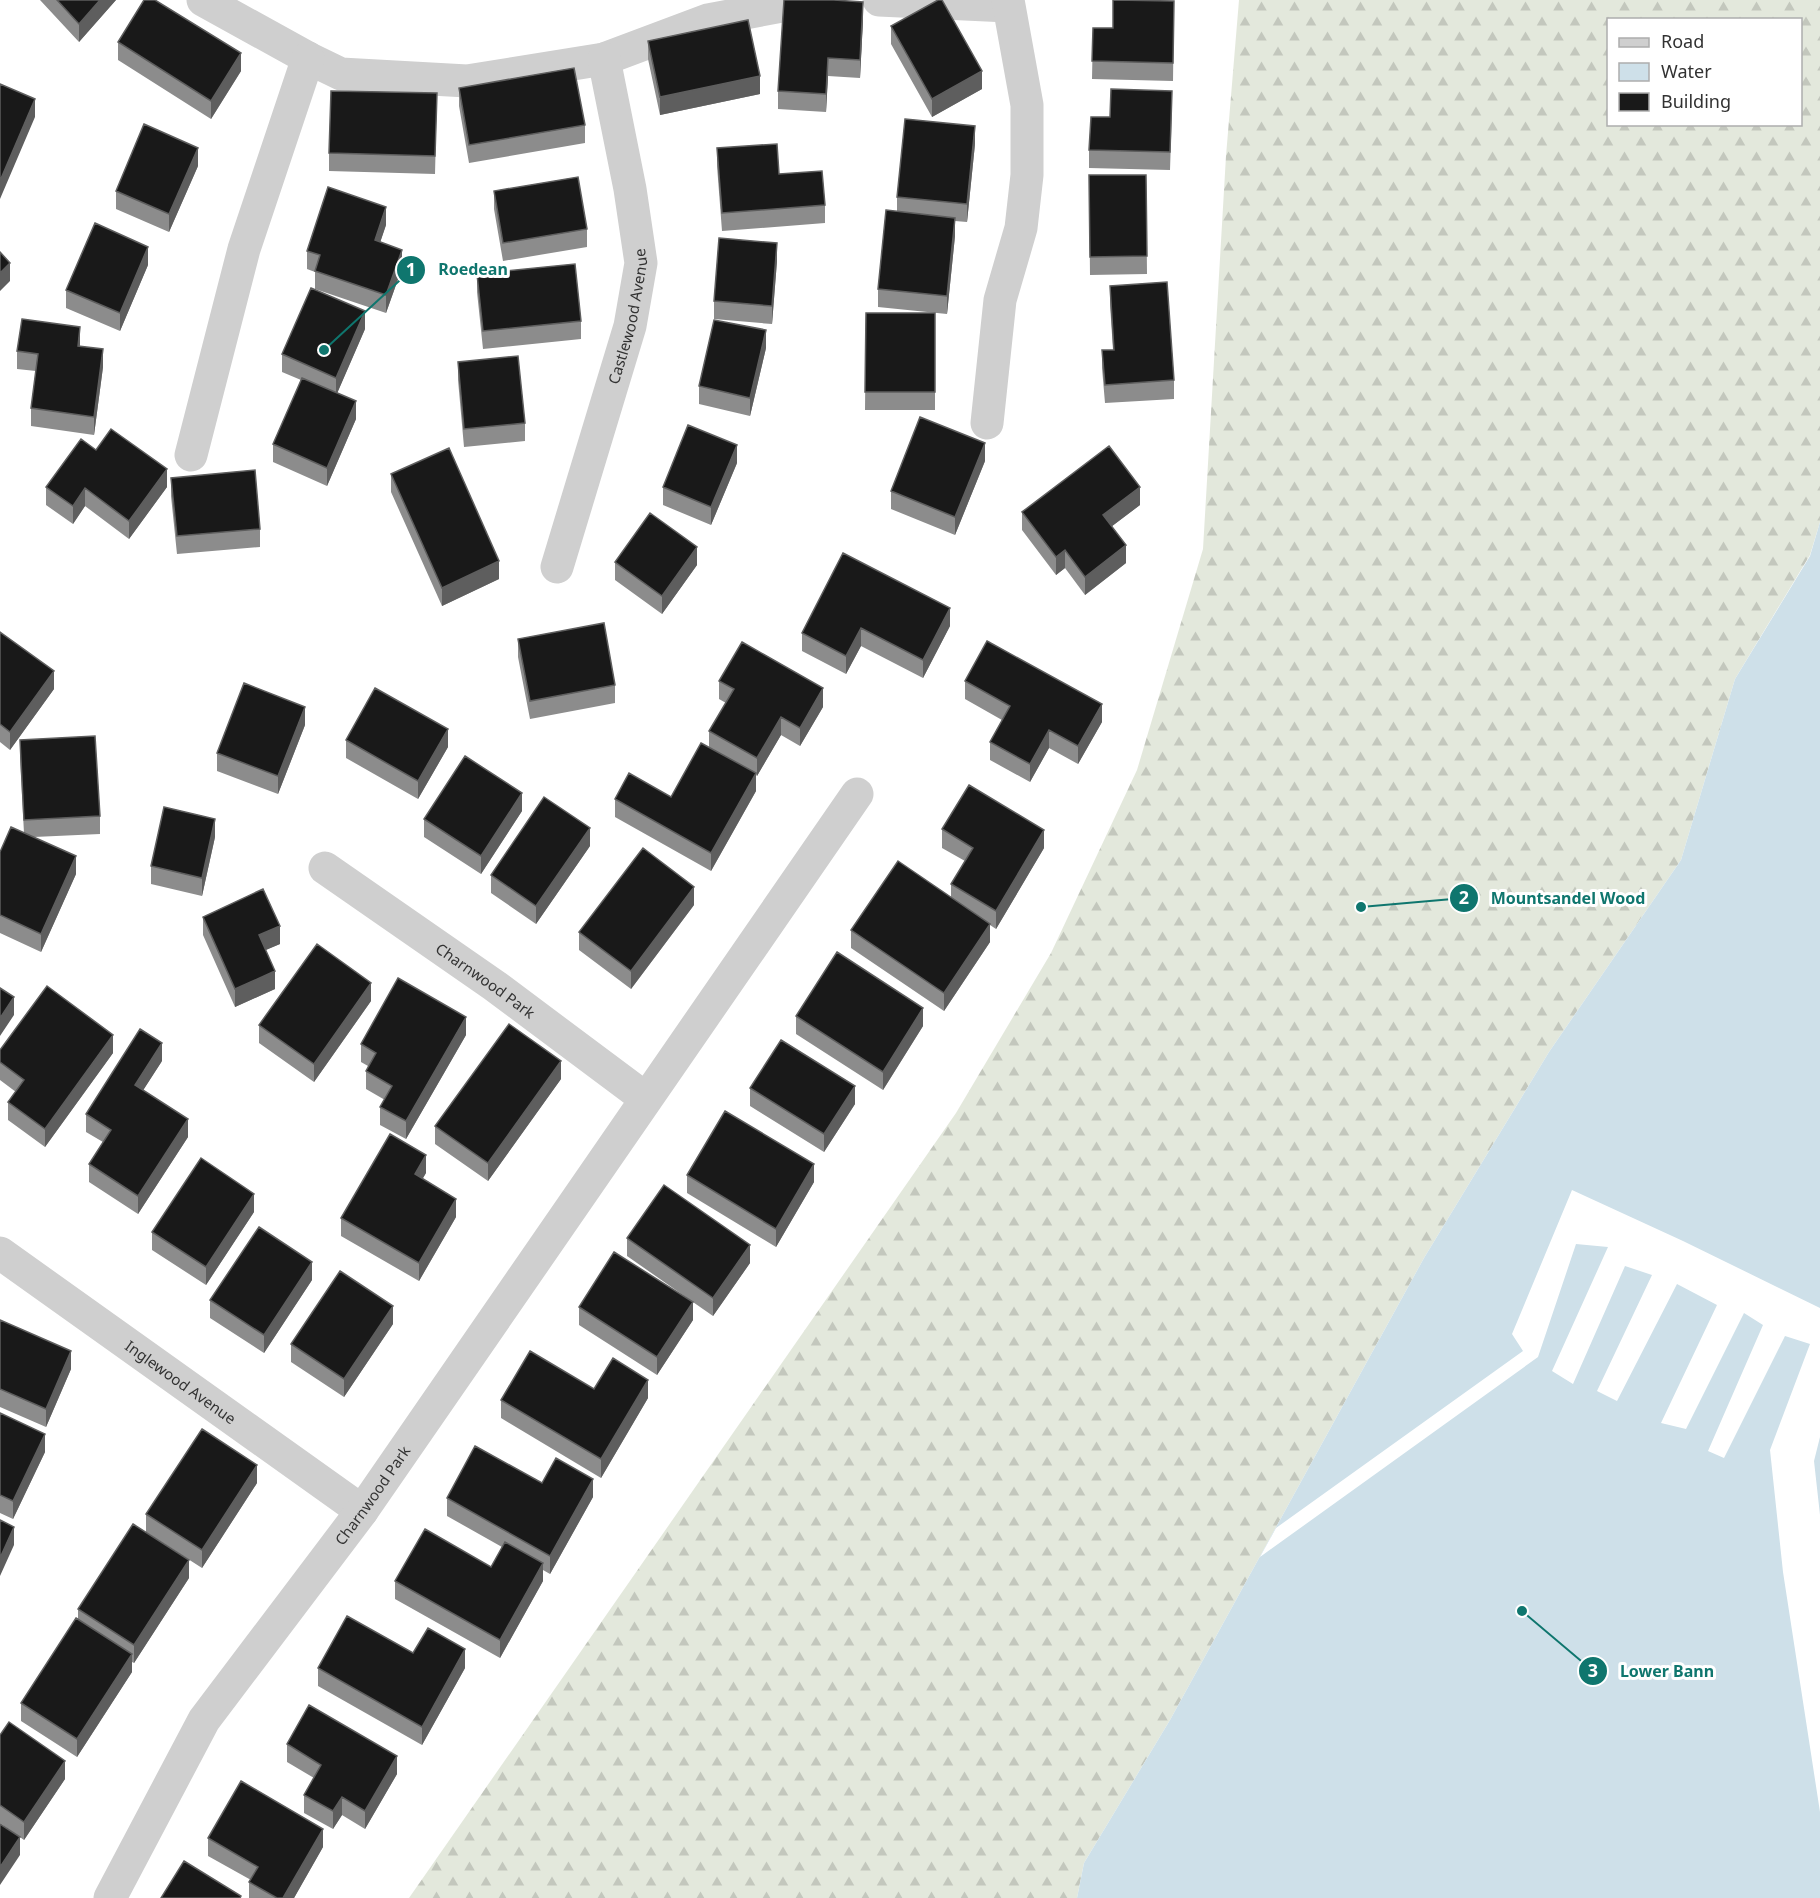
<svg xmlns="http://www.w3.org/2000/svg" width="1820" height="1898" viewBox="0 0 1820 1898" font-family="'Noto Sans',sans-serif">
<defs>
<pattern id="forest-firs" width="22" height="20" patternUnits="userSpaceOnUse" patternTransform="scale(1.5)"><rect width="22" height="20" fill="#e3e8dc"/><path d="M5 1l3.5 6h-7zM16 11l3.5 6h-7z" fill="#c3c7bd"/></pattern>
</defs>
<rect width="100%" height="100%" fill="#fff"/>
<path fill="url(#forest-firs)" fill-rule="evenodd" d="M1239,0H1820V522L1810,555L1735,679L1681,860L1549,1052L1424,1258L1170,1720L1084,1863L1077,1898H409L956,1113L1051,953L1137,770L1203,549L1226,156ZM1608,20H1800V124H1608Z"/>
<path fill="#cee0e9" d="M1820,522V1898H1077L1084,1863L1170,1720L1424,1258L1549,1052L1681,860L1735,679L1810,556Z"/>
<path fill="#fff" d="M1572,1190L1683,1241L1820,1308V1437L1814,1461L1820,1515V1812L1783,1572L1770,1450L1810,1344L1785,1336L1724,1458L1708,1451L1763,1325L1744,1313L1686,1429L1661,1423L1717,1305L1677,1284L1617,1401L1597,1391L1652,1275L1625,1266L1573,1384L1552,1371L1608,1247L1576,1244L1538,1357L1260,1557L1276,1528L1523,1351L1512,1334Z"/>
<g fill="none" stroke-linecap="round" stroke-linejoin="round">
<g stroke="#cfcfcf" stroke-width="33">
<path d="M203,0L308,58L341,74L467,81L604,59L708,20L814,0"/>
<path d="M879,0L1008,6"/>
<path d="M987,423L1000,300L1021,228L1027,175V105L1008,0"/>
<path d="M191,455L244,249L308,58"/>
<path id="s1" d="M557,567L630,326L641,263L630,189L604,59"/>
<path id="s2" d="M325,868L495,986L645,1098"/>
<path id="s3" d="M0,1253L362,1511"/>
<path id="s4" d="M110,1898L204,1720L362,1511L857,794"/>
</g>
</g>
<path fill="#8c8c8c" d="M40,0H116L79,42Z
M1174,1L1173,81L1092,79L1093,28H1113Z
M863,20L860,78L828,76L826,112L778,109V91Z
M891,26L982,89L932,117L891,44Z
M648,41L760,94L660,115L648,59Z
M118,42L241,71L211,119L118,60Z
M459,88L585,125V143L469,163L459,106Z
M437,93L435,174L329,171V153Z
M1172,109L1170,170L1089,168V150L1110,117Z
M975,144L967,222L955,221V236L947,314L878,307V289L897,212V197Z
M717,148L779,174L825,205V223L722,231L717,166Z
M198,166L169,232L116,209V191Z
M1089,175H1146L1147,274L1090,275Z
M494,191L587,229V247L503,261L494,209Z
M386,225L380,242L402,268L386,313L315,289V272L307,269V251Z
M777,261L772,324L714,319V301Z
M148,265L120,331L66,308V290Z
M477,274L581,321V339L483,349L477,292Z
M1110,286L1174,380V399L1105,403L1102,368V350H1113L1110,304Z
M866,313H935V410H865Z
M365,329L337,393L356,419L327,486L273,462V444L301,380L282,372V354Z
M79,346L103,367L94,435L31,426V408L36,371L17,369V351Z
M766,348L750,416L699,404V386Z
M458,362L525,423V441L464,447L458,380Z
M985,461L955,535L891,509V491Z
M737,463L711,525L663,505V487Z
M391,474L499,579L442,606L391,492Z
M171,478L260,529V547L177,554L171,496Z
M46,487H167L129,539L85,506L73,524L46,505Z
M1140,505L1112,526L1126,563L1085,595L1065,568L1056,575L1022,530V512Z
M843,553L950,626L923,678L861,646L846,674L802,651V633Z
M615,562L697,565L662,614L615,580Z
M0,632L54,689L10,750L0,742Z
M518,639L615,685V703L530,719L518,657Z
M719,681L823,707L800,746L781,735L757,776L756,775V791L711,871L615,817V799L671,797L709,747V731L726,703L719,699Z
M965,681L1102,722L1078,764L1049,748L1030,782L990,760V742L1002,720L965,699Z
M305,725L278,794L217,771V753Z
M20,740L100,816V834L34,837L76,874L41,952L0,933V852L24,833L20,758Z
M346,740L448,747L418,799L346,758Z
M522,811L481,874L424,837V819Z
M942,829L1044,848L996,929L990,925V942L944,1011L851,948V930L951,898V884L965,861L942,848Z
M215,837L202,896L151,884V866Z
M590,846L536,924L491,893V875Z
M694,905L631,989L579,950V932Z
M203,917L280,944L265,950L275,989L235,1007L203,935Z
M371,1001L314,1082L259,1043V1025Z
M796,1016L923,1026L883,1090L796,1034Z
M466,1035L406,1139L380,1125V1107L385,1100L366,1089V1071L368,1066L361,1062V1044Z
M0,1050L113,1053L45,1147L8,1120V1102L16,1092L0,1080Z
M162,1061L143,1090L188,1137L138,1214L89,1182V1164L103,1142L86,1132V1114Z
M561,1079L488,1181L435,1144V1126Z
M750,1088L855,1104L824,1152L750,1106Z
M426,1173L422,1179L456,1217L419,1281L341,1236V1218Z
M687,1175L814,1182L776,1247L687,1193Z
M254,1212L206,1285L152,1250V1232Z
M627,1238L750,1263L713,1316L627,1256Z
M312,1280L264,1353L210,1318V1300Z
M579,1307L693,1320L657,1375L579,1325Z
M0,1320L71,1369L46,1427L0,1407Z
M393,1324L344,1397L291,1362V1344Z
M594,1389L648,1398L601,1478L501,1418V1400Z
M0,1413L45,1452L13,1519L0,1513Z
M257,1483L202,1568L146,1532V1514Z
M542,1483L593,1497L550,1574L543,1570V1581L500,1658L395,1599V1581L491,1567L502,1547L447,1516V1498Z
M189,1578L134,1663L132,1662V1672L77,1757L21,1721V1703L78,1619V1609Z
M413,1653L465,1668L422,1745L318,1686V1668Z
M0,1735L65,1779L24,1840L0,1823Z
M287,1744L397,1774L365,1829L342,1815L333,1829L304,1813V1795L314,1778L287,1762Z
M208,1838L323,1847L294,1898H249V1882L251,1880L208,1856Z"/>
<path fill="#5e5e5e" d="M100,0H116L79,42V24Z
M863,2V20L860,78V60Z
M241,53V71L211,119V101Z
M828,58V76L826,112V94Z
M982,71V89L932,117V99Z
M760,76V94L660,115V97Z
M35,99V117L0,199V181Z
M975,126V144L967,222V204Z
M198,148V166L169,232V214Z
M386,207V225L375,258V240Z
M955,218V236L947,314V296Z
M777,243V261L772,324V306Z
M148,247V265L120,331V313Z
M402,250V268L386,313V295Z
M10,263V281L0,291V273Z
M365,311V329L336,396V378Z
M80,327V345L78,364V346Z
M766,330V348L750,416V398Z
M103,349V367L94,435V417Z
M356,401V419L327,486V468Z
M985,443V461L955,535V517Z
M737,445V463L711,525V507Z
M167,469V487L129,539V521Z
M1140,487V505L1103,533V515Z
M85,488V506L73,524V506Z
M1126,545V563L1085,595V577Z
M697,547V565L662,614V596Z
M1065,550V568L1056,575V557Z
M499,561V579L442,606V588Z
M950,608V626L923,678V660Z
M861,628V646L846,674V656Z
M54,671V689L10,750V732Z
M823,688V707L800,746V728Z
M1102,704V722L1078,764V746Z
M305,707V725L278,794V776Z
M781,717V735L757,776V758Z
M448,729V747L418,799V781Z
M1049,730V748L1030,782V764Z
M756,773V791L711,871V853Z
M522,793V811L481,874V856Z
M215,819V837L202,896V878Z
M590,828V846L536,924V906Z
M1044,830V848L996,929V911Z
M76,856V874L41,952V934Z
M694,887V905L631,989V971Z
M990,924V942L944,1011V993Z
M280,926V944L259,953V935Z
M275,971V989L235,1007V989Z
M371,983V1001L314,1082V1064Z
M14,997V1015L0,1036V1018Z
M923,1008V1026L883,1090V1072Z
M466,1017V1035L406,1139V1121Z
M113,1035V1053L45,1147V1129Z
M162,1043V1061L135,1103V1085Z
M561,1061V1079L488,1181V1163Z
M855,1086V1104L824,1152V1134Z
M188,1119V1137L138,1214V1196Z
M426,1155V1173L415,1192V1174Z
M814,1164V1182L776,1247V1229Z
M254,1194V1212L206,1285V1267Z
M456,1199V1217L419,1281V1263Z
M750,1245V1263L713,1316V1298Z
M312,1262V1280L264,1353V1335Z
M693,1302V1320L657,1375V1357Z
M393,1306V1324L344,1397V1379Z
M71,1351V1369L46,1427V1409Z
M648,1380V1398L601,1478V1459Z
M45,1434V1452L13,1519V1501Z
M257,1465V1483L202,1568V1550Z
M593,1479V1497L550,1574V1556Z
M14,1527V1545L0,1576V1558Z
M189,1560V1578L134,1663V1645Z
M543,1563V1581L500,1658V1640Z
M465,1649V1668L422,1745V1727Z
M132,1654V1672L77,1757V1739Z
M397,1756V1774L365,1829V1811Z
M65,1761V1779L24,1840V1822Z
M342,1797V1815L333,1829V1811Z
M323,1829V1847L294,1898H283Z
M20,1837V1855L0,1885V1867Z"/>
<path fill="#191919" stroke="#5e5e5e" stroke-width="1.5" d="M57,0H100L79,24Z
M144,0H155L241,53L211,101L118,42Z
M784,0H834L863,2L860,60L828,58L826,94L778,91Z
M938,0H942L982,71L932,99L891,26Z
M1113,0L1174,1L1173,63L1092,61L1093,28H1113Z
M748,20L760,76L660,97L648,41Z
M574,68L585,125L469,145L459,88Z
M0,84L35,99L0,181Z
M1111,89L1172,91L1170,152L1089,150L1091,117H1110Z
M331,91L437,93L435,156L329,153Z
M905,119L975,126L967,204L897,197Z
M144,124L198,148L169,214L116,191Z
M777,144L779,174L822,171L825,205L722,213L717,148Z
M1089,175H1146L1147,256L1090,257Z
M578,177L587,229L503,243L494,191Z
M328,187L386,207L375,240L402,250L386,295L315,271L320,255L307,251Z
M886,210L955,218L947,296L878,289Z
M95,223L148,247L120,313L66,290Z
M719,238L777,243L772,306L714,301Z
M0,252L10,263L0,273Z
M575,264L581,321L483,331L477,274Z
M1167,282L1174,380L1105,385L1102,350H1114L1110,286Z
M311,288L365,311L336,378L282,354Z
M866,313H935V392H865Z
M22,319L80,327L78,346L103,349L94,417L31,408L38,354L17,351Z
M714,320L766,330L750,398L699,386Z
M518,356L525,423L464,429L458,362Z
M302,378L356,401L327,468L273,444Z
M920,417L985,443L955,517L891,491Z
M688,425L737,445L711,507L663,487Z
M111,429L167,469L129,521L85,488L73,506L46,487L81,439L96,450Z
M1109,446L1140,487L1103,515L1126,545L1085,577L1065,550L1056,557L1022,512Z
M449,448L499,561L442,588L391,474Z
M255,470L260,529L177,536L171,478Z
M650,513L697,547L662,596L615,562Z
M843,553L950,608L923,660L861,628L846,656L802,633Z
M604,623L615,685L530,701L518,639Z
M0,632L54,671L10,732L0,724Z
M987,641L1102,704L1078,746L1049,730L1030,764L990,742L1010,706L965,681Z
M742,642L823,688L800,728L781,717L757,758L709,731L734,689L719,681Z
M244,683L305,707L278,776L217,753Z
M375,688L448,729L418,781L346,740Z
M95,736L100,816L24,820L20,740Z
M701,743L756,773L711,853L615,799L629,773L671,797Z
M465,756L522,793L481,856L424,819Z
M969,785L1044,830L996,911L951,884L973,848L942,829Z
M544,797L590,828L536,906L491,875Z
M164,807L215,819L202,878L151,866Z
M11,827L76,856L41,934L0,915V852Z
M643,848L694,887L631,971L579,932Z
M898,861L990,924L944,993L851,930Z
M263,889L280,926L259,935L275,971L235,989L203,917Z
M317,944L371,983L314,1064L259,1025Z
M837,952L923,1008L883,1072L796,1016Z
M398,978L466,1017L406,1121L380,1107L392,1086L366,1071L376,1053L361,1044Z
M47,986L113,1035L45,1129L8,1102L24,1080L0,1062V1050Z
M0,988L14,997L0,1018Z
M509,1024L561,1061L488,1163L435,1126Z
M140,1029L162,1043L135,1085L188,1119L138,1196L89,1164L111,1130L86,1114Z
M781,1040L855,1086L824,1134L750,1088Z
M725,1111L814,1164L776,1229L687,1175Z
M390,1134L426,1155L415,1174L456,1199L419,1263L341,1218Z
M201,1158L254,1194L206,1267L152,1232Z
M664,1185L750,1245L713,1298L627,1238Z
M259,1227L312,1262L264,1335L210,1300Z
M614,1252L693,1302L657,1357L579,1307Z
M340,1271L393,1306L344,1379L291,1344Z
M0,1320L71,1351L46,1409L0,1389Z
M530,1351L594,1389L613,1358L648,1380L601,1459L501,1400Z
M0,1413L45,1434L13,1501L0,1495Z
M202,1429L257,1465L202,1550L146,1514Z
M475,1446L542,1483L556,1458L593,1479L550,1556L447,1498Z
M0,1520L14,1527L0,1558Z
M133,1524L189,1560L134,1645L78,1609Z
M425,1529L491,1567L505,1542L543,1563L500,1640L395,1581Z
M347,1616L413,1653L428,1628L465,1649L422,1727L318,1668Z
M76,1618L132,1654L77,1739L21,1703Z
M309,1705L397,1756L365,1811L342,1797L333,1811L304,1795L321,1765L287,1744Z
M9,1722L65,1761L24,1822L0,1805V1735Z
M241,1781L323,1829L283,1898H277L249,1882L258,1867L208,1838Z
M0,1824L20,1837L0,1867Z
M184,1861L241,1896L240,1898H161Z"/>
<g text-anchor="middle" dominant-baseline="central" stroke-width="6" stroke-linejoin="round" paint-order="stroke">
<g font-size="15" fill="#323232" stroke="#fff">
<text stroke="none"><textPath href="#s1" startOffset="261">Castlewood Avenue</textPath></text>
<text stroke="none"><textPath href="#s2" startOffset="196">Charnwood Park</textPath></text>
<text stroke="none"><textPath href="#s3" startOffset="222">Inglewood Avenue</textPath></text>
<text stroke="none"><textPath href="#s4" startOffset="482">Charnwood Park</textPath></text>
</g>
</g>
<path fill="none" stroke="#0f766e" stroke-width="2" d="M324 350L411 270M1361 907L1464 898M1522 1611L1593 1671"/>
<g fill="#0f766e" stroke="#fff" stroke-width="2">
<circle cx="324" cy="350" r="6"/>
<circle cx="1361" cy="907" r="6"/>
<circle cx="1522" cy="1611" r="6"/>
<circle cx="411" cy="270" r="15"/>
<circle cx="1464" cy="898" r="15"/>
<circle cx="1593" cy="1671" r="15"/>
</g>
<g font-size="18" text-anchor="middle" font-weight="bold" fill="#fff">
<text x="411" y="276">1</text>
<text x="1464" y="904">2</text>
<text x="1593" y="1677">3</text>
</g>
<g font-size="16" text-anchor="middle" font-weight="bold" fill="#0f766e" stroke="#fff" stroke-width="6" stroke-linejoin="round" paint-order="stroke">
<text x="473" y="275">Roedean</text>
<text x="1568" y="904">Mountsandel Wood</text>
<text x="1667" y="1677">Lower Bann</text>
</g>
<rect x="1607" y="18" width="195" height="108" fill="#ffffff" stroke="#adadad" stroke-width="1.5"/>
<rect x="1619" y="38" width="30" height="9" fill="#cfcfcf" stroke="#adadad" stroke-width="1.5"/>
<text x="1661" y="48" font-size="18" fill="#323232">Road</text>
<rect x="1619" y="63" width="30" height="18" fill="#cee0e9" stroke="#adadad" stroke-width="1.5"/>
<text x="1661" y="78" font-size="18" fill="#323232">Water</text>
<rect x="1619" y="93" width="30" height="18" fill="#191919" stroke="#adadad" stroke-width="1.5"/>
<text x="1661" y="108" font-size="18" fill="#323232">Building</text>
</svg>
